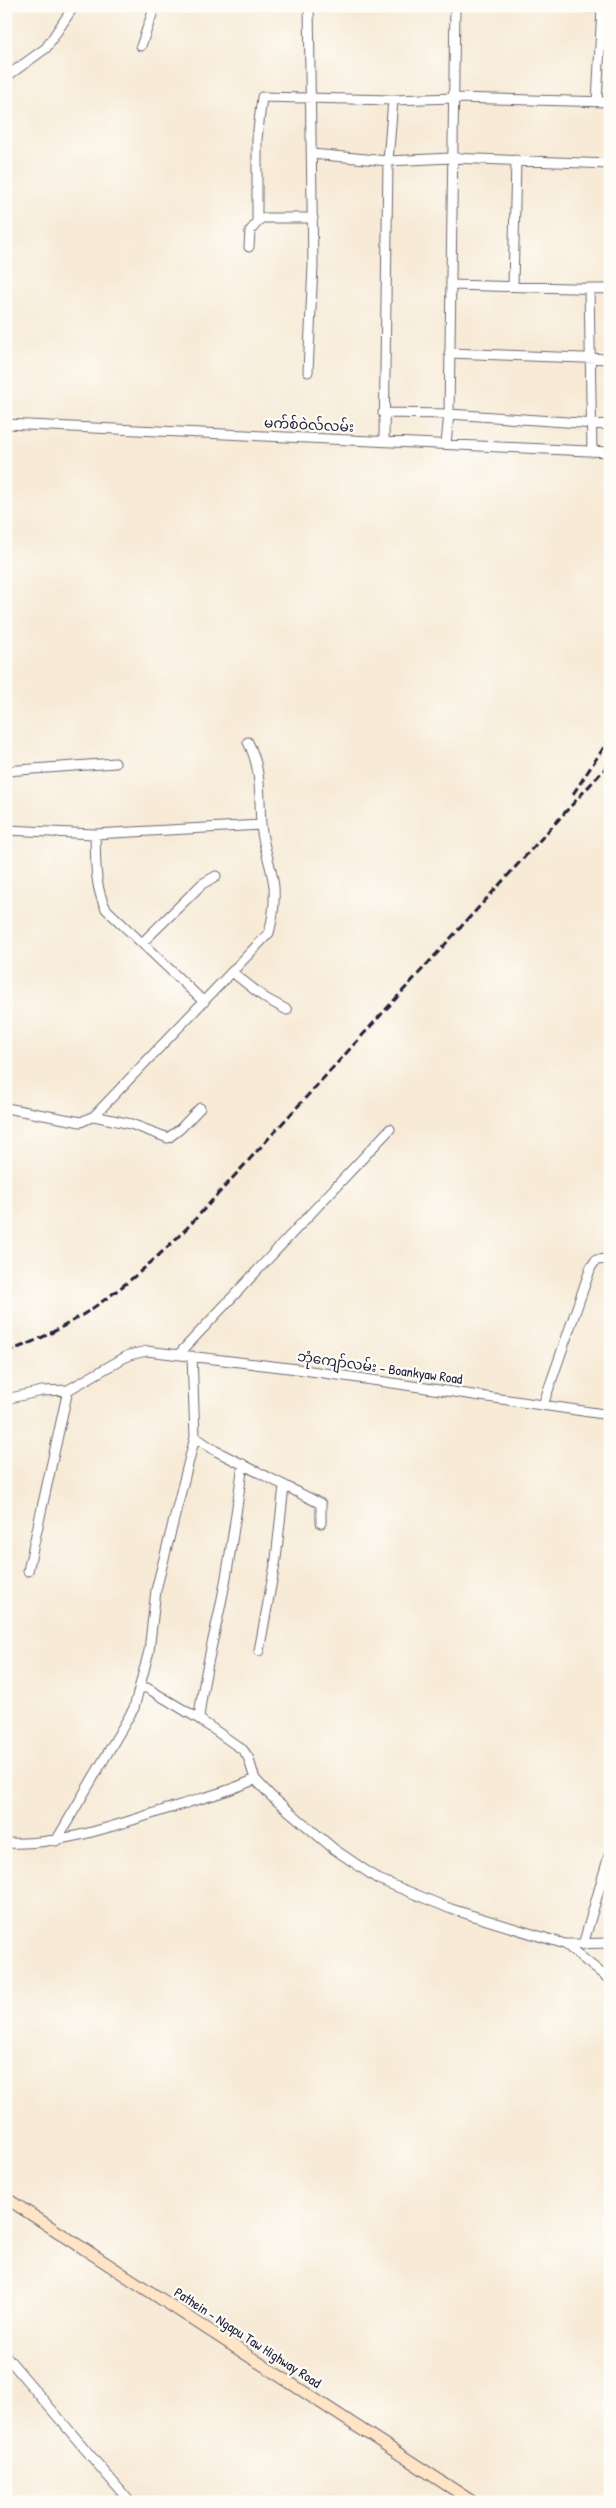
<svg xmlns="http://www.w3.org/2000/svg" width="616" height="2508" viewBox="0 0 616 2508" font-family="'Patrick Hand','Noto Sans Myanmar',sans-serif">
<rect width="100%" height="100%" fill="#fdfcf7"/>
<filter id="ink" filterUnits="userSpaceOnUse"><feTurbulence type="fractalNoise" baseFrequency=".02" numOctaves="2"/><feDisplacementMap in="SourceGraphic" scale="10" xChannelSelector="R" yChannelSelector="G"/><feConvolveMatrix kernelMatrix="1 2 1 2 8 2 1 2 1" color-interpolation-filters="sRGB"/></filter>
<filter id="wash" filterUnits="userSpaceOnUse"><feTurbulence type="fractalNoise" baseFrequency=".0096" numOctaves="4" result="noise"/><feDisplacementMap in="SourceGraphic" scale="20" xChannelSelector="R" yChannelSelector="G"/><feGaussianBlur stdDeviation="1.12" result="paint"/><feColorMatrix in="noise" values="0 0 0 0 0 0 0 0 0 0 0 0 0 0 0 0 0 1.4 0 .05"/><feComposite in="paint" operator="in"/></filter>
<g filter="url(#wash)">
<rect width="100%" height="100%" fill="#f7ead6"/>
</g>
<g filter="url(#ink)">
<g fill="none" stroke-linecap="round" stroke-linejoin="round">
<g stroke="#6d6871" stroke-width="11">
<path id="minor" d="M575,6L610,9
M141,46L155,6
M6,77L46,48L74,6
M597,101L602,8
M312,154L388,161L451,158L610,164
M257,220V139L262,97L393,100L454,98L610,102
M249,247L250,231L261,218H313
M451,285L610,289
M513,286L516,160
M589,288L592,452
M449,353L610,359
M308,372L313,266L309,6
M383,413L449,414L610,425
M6,424L610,452
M384,441L388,161L393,100
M446,444L449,414L455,6
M6,771L115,763
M6,830L95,834L261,825
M95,834C96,859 94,886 106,909L204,1002
M142,943L202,884L216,876
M232,972L265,998L287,1010
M6,1108L81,1122L94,1116L269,933C273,918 275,903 274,887C272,866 262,845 261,824C259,795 262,769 248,742
M94,1116L131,1124L168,1138L180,1129L200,1108
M179,1354L390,1129
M6,1399L42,1391L68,1390L129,1355L147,1351L297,1369L610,1415
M543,1405L591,1267L596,1260L610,1259
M195,1437L216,1451L321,1504V1523
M28,1571L68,1390
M259,1651L276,1559L284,1486
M140,1687L147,1688L199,1719L243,1750L248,1757L255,1779L271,1796L334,1849L378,1879L451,1909L565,1944L610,1943
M199,1719C203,1674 216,1632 224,1588C232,1547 237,1506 243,1464
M56,1841L134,1708L149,1651L156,1590L195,1437L192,1356
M6,1843C65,1846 124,1822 180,1805C205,1797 232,1791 255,1779
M565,1944L610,1980
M583,1945L610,1852
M6,2356L130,2502"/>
</g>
<g stroke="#6d6871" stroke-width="13">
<path id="secondary" d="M6,2198L473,2502"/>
</g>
<use href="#minor" stroke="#fff" stroke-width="9"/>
<use href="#secondary" stroke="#ffe4c6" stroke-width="11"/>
<path stroke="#22223b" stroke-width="3" stroke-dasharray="8 4" stroke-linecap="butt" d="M573,794L610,738
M6,1352C77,1328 135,1280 188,1227L610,763"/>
</g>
</g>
<g text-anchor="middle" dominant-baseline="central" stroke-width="4.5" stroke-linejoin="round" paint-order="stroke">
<g font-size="14" fill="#22223b" stroke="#fdfcf7">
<text transform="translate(309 424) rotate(3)">မက်စ်ဝဲလ်လမ်း</text>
<text transform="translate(380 1367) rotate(8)">ဘုံကျော်လမ်း - Boankyaw Road</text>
<text transform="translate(248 2337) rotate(33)">Pathein - Ngapu Taw Highway Road</text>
</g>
</g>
<rect width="616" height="2508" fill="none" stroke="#fdfcf7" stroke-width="25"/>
</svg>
